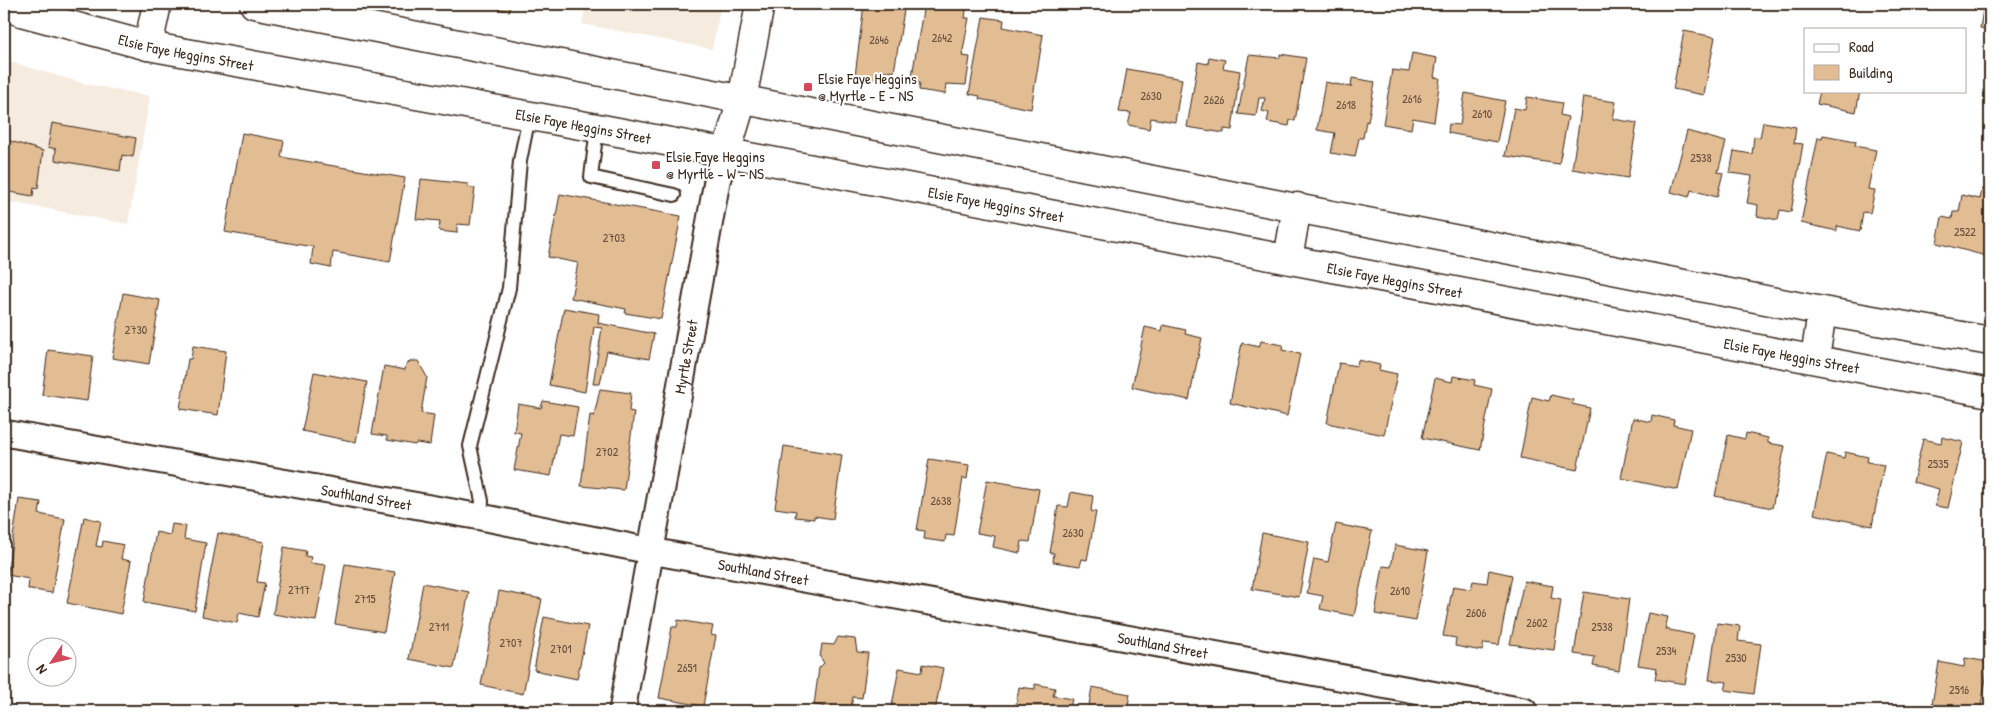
<svg xmlns="http://www.w3.org/2000/svg" width="1994" height="715" viewBox="0 0 1994 715" font-family="'Patrick Hand',sans-serif">
<rect width="100%" height="100%" fill="#fff"/>
<filter id="ink" filterUnits="userSpaceOnUse"><feTurbulence type="fractalNoise" baseFrequency=".02" numOctaves="2"/><feDisplacementMap in="SourceGraphic" scale="10" xChannelSelector="R" yChannelSelector="G"/><feConvolveMatrix kernelMatrix="1 2 1 2 8 2 1 2 1" color-interpolation-filters="sRGB"/></filter>
<g filter="url(#ink)">
<path fill="#f6ebdf" d="M586,4H721L712,49L582,24Z
M4,60L86,84L150,96L128,224L4,201Z"/>
<path fill="#e2bc93" stroke="#3b2a1e" d="M478,4H511L509,11Z
M864,4L887,7L888,4H905L894,72L879,70L877,79L855,76Z
M924,4H967L965,18H969L962,56L970,57L966,85L946,84L945,94L919,90L920,83L911,82Z
M1837,4H1857V7Z
M1984,4H1990V30L1980,28Z
M983,17L1004,20L1003,27L1043,35L1031,109L979,99L980,96L969,94Z
M1684,31L1715,37L1704,95L1673,89Z
M1412,53L1437,58L1434,77L1440,78L1434,122L1413,118L1411,129L1383,124L1392,70L1409,72Z
M1280,54L1306,58L1295,121L1290,120L1289,126L1267,122L1269,113L1262,111L1265,98H1259L1256,116L1238,114L1249,55L1280,58Z
M1209,57L1225,60L1223,68L1240,71L1232,130L1224,129V133L1187,127L1198,62L1208,64Z
M1127,69L1182,79L1175,122L1151,118L1149,129L1128,125L1131,113L1119,112Z
M1352,78L1375,82L1368,122L1366,121L1363,138H1359L1355,157L1331,153L1335,133L1317,130L1325,82L1351,87Z
M1820,91H1860L1856,112L1817,104Z
M1465,93L1505,101L1497,142L1448,133L1449,124L1460,125Z
M1527,97L1562,103L1560,115L1568,117L1559,164L1505,156L1514,108L1525,110Z
M1583,97L1616,102L1613,119L1637,123L1628,178L1572,169Z
M1763,122L1796,127L1794,143L1803,144L1791,212L1780,210L1778,220L1757,216L1758,205L1747,203L1752,176L1730,173L1734,151L1752,154L1754,136L1760,138Z
M52,123L136,138L133,157L122,155L120,171L55,160L56,149L48,147Z
M1687,131L1726,142L1718,172L1723,173L1717,197L1691,190L1689,197L1671,192Z
M242,133L284,141L281,157L405,178L390,262L333,252L331,268L311,264L313,247L225,232Z
M1823,135L1856,141L1855,146L1876,150L1868,189L1875,190L1870,213L1863,212L1860,231L1837,226V231L1801,223L1818,137L1822,138Z
M4,139L43,151L38,188L34,187L33,196L4,191Z
M421,179L468,184V187L475,188L470,225L457,224V233L439,231L440,221L416,219Z
M1982,189L1990,191V257L1937,243L1942,217L1952,219L1953,212H1959L1962,195L1980,199Z
M560,194L681,216L661,319L625,313L626,309L571,298L578,263L548,257Z
M123,293L160,300L149,364L112,358Z
M564,308L599,314L598,323L654,334L649,359L607,351L600,384H593L602,328L594,327L585,392L549,385Z
M1163,325L1186,330L1185,334L1202,338L1189,400L1132,387L1145,327L1162,331Z
M1261,341L1283,345L1282,350L1300,354L1287,416L1230,403L1242,343L1259,347Z
M193,346L226,351L218,415L180,409L188,359H191Z
M48,350L93,356L87,401L42,395Z
M1358,360L1380,365L1379,370L1397,374L1384,435L1327,423L1339,363L1357,366Z
M411,361H418L427,377L421,413L434,415L430,445L416,443L415,445L387,440V436L372,434L384,366L405,370L406,364Z
M314,372L367,382L356,442L302,431Z
M1453,376L1475,380L1474,385L1492,389L1480,450L1422,438L1435,378L1452,382Z
M600,389L631,393L629,411L634,412L624,490L581,486L590,415L594,416Z
M1551,395L1573,400L1572,404L1590,408L1577,470L1520,458L1532,397L1549,401Z
M543,401L578,407L573,436L559,434L551,476L514,470L521,433L514,432L518,404L541,408Z
M1652,415L1674,420L1673,425L1691,429L1678,490L1621,478L1633,418L1651,422Z
M1746,433L1768,438V443L1785,446L1772,508L1715,496L1728,435L1745,439Z
M1942,437L1963,442L1948,508L1935,506L1939,489L1913,482L1923,439L1941,443Z
M784,446L842,455L833,519L814,516V519L795,517L796,511L775,508Z
M1845,452L1868,457L1867,462L1884,465L1872,526L1814,514L1827,454L1844,458Z
M929,459L969,465L967,479L963,478L954,536L946,535L945,542L924,539L925,531L917,530Z
M987,480L1039,489L1030,542L1022,541L1020,553L993,547L995,536L977,533Z
M1071,492L1093,496L1091,511L1096,512L1087,560L1082,559L1080,566L1053,562L1054,553H1050L1058,506L1068,507Z
M19,499L41,502L39,514L65,519L52,593L28,589L29,579L7,575Z
M1990,513V550L1983,549Z
M84,517L101,521L96,546L102,547L103,541L124,545L121,559L131,561L121,614L67,603Z
M172,524L186,526L184,539L206,543L195,611L144,602L156,532L170,535Z
M1336,524L1372,531L1354,616L1320,609L1323,596L1307,593L1314,559L1328,562Z
M218,533L264,542L257,582L265,583L258,617L239,613L237,623L202,616Z
M1262,533L1309,542L1299,597L1252,589Z
M1395,545L1428,551L1416,621L1375,614L1383,566L1391,567Z
M284,547L306,551L305,556L311,557L310,563L326,565L316,621L273,614Z
M345,564L395,572L384,632L335,624Z
M1489,570L1512,575L1499,645L1484,643L1482,651L1455,646L1456,638L1443,636L1453,586L1471,589L1473,581L1487,583Z
M1524,581L1553,586L1551,598L1561,600L1554,650L1510,644Z
M423,583L469,592L454,668L409,659Z
M499,591L542,599L523,694L481,685Z
M1584,592L1629,599L1619,671L1593,666L1595,657L1574,654Z
M1648,613L1668,617L1665,629L1694,635L1685,684L1655,679L1657,668L1638,665Z
M544,617L588,626L577,679L534,670Z
M678,620L713,626L711,635L716,636L703,706L659,698L672,627H677Z
M1717,623L1740,626L1738,641L1761,644L1754,694L1725,690L1727,682L1709,680Z
M838,637L855,639L857,652L868,653L862,698L853,697L851,707L840,705L839,711H822L823,706L814,705L819,668L824,663L820,657L822,644L834,645Z
M1965,658L1989,662L1980,711H1931L1939,662L1964,667Z
M923,664L943,668L935,711H891L899,668L922,672Z
M1035,684L1055,688L1053,696L1072,699L1069,711H1015L1019,687L1035,689Z
M1092,687L1130,694L1127,711H1088Z"/>
<g fill="none" stroke-linecap="round" stroke-linejoin="round">
<g stroke="#3b2a1e" stroke-width="16">
<path id="service" d="M597,128L591,177L674,195
M481,517L482,501L470,446L509,288L520,161L529,116"/>
</g>
<g stroke="#3b2a1e" stroke-width="29">
<g id="minor">
<path id="s1" d="M4,433L481,517L651,551L1524,711"/>
<path id="s2" d="M622,711L717,181L726,153"/>
</g>
</g>
<g stroke="#3b2a1e" stroke-width="31">
<path id="tertiary" d="M726,153L742,100L760,4"/>
</g>
<g stroke="#3b2a1e" stroke-width="31">
<g id="secondary">
<path d="M254,4L1822,311L1990,341"/>
<path id="s3" d="M4,6L21,12L148,46L597,128L1990,393"/>
<path d="M148,46L157,4"/>
<path d="M1288,259L1297,207"/>
<path d="M1815,359L1822,311"/>
</g>
</g>
<use href="#service" stroke="#fff" stroke-width="12"/>
<use href="#minor" stroke="#fff" stroke-width="25"/>
<use href="#tertiary" stroke="#fff" stroke-width="28"/>
<use href="#secondary" stroke="#fff" stroke-width="28"/>
</g>
</g>
<g fill="#d1495b" stroke="#fff" stroke-width="2">
<rect x="803" y="82" width="10" height="10" rx="2.5"/>
<rect x="651" y="160" width="10" height="10" rx="2.5"/>
</g>
<g text-anchor="middle" dominant-baseline="central" stroke-width="4" stroke-linejoin="round" paint-order="stroke">
<g font-size="12" fill="#654e3b">
<text x="942" y="37">2642</text>
<text x="879" y="39">2646</text>
<text x="1151" y="95">2630</text>
<text x="1412" y="98">2616</text>
<text x="1214" y="99">2626</text>
<text x="1346" y="104">2618</text>
<text x="1482" y="113">2610</text>
<text x="1701" y="157">2538</text>
<text x="1965" y="231">2522</text>
<text x="614" y="237">2703</text>
<text x="136" y="329">2730</text>
<text x="607" y="451">2702</text>
<text x="1938" y="463">2535</text>
<text x="941" y="500">2638</text>
<text x="1073" y="532">2630</text>
<text x="299" y="589">2717</text>
<text x="1400" y="590">2610</text>
<text x="365" y="598">2715</text>
<text x="1476" y="612">2606</text>
<text x="1537" y="622">2602</text>
<text x="439" y="626">2711</text>
<text x="1602" y="626">2538</text>
<text x="511" y="642">2707</text>
<text x="561" y="648">2701</text>
<text x="1666" y="650">2534</text>
<text x="1736" y="657">2530</text>
<text x="687" y="667">2651</text>
<text x="1959" y="689">2516</text>
</g>
<g font-size="15" fill="#3b2a1e" stroke="#fff">
<text stroke="none"><textPath href="#s3" startOffset="188">Elsie Faye Heggins Street</textPath></text>
<text stroke="none"><textPath href="#s3" startOffset="592">Elsie Faye Heggins Street</textPath></text>
<text stroke="none"><textPath href="#s3" startOffset="1012">Elsie Faye Heggins Street</textPath></text>
<text stroke="none"><textPath href="#s3" startOffset="1418">Elsie Faye Heggins Street</textPath></text>
<text stroke="none"><textPath href="#s3" startOffset="1822">Elsie Faye Heggins Street</textPath></text>
<text stroke="none"><textPath href="#s2" startOffset="360">Myrtle Street</textPath></text>
<text stroke="none"><textPath href="#s1" startOffset="368">Southland Street</textPath></text>
<text stroke="none"><textPath href="#s1" startOffset="772">Southland Street</textPath></text>
<text stroke="none"><textPath href="#s1" startOffset="1178">Southland Street</textPath></text>
</g>
<g font-size="15" fill="#3b2a1e" stroke="#fff" text-anchor="start">
<text x="818" y="78">Elsie Faye Heggins<tspan x="818" dy="17">@ Myrtle - E - NS</tspan></text>
<text x="666" y="156">Elsie Faye Heggins<tspan x="666" dy="17">@ Myrtle - W - NS</tspan></text>
</g>
</g>
<rect width="1994" height="715" fill="none" stroke="#fff" stroke-width="20"/>
<rect x="10" y="10" width="1974" height="695" fill="none" stroke="#3b2a1e" stroke-width="2" filter="url(#ink)"/>
<rect x="1804" y="28" width="162" height="65" fill="#ffffff" stroke="#b1aaa5"/>
<rect x="1814" y="44" width="25" height="8" fill="#ffffff" stroke="#b1aaa5"/>
<text x="1849" y="52" font-size="15" fill="#3b2a1e">Road</text>
<rect x="1814" y="65" width="25" height="15" fill="#e2bc93" stroke="#b1aaa5"/>
<text x="1849" y="78" font-size="15" fill="#3b2a1e">Building</text>
<g transform="translate(52 662) rotate(235)"><circle r="24" fill="#ffffff" stroke="#b1aaa5"/>
<path d="M0-4L9 19L0 12L-9 19Z" fill="#d1495b"/>
<text y="-8" font-size="14" font-weight="bold" text-anchor="middle" fill="#3b2a1e">N</text>
</g>
</svg>
